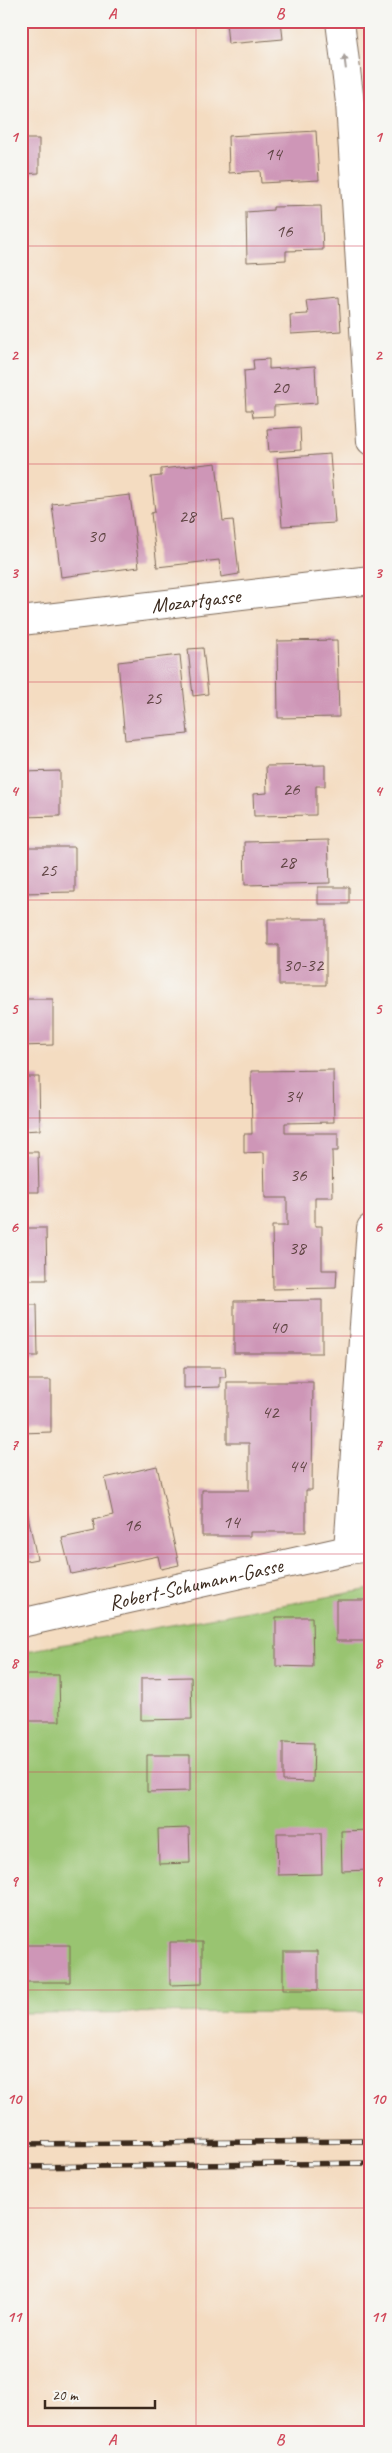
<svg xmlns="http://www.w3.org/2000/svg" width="392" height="2453" viewBox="0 0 392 2453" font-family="Caveat,sans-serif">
<rect width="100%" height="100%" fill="#f6f6f2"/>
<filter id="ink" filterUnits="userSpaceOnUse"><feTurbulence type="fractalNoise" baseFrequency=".02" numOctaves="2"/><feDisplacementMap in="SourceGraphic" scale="10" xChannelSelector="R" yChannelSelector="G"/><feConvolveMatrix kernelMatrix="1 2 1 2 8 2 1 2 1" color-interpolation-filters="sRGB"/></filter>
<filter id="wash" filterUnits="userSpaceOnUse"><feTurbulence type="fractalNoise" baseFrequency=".0096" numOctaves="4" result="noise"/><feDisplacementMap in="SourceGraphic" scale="20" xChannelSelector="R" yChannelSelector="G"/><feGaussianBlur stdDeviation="1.12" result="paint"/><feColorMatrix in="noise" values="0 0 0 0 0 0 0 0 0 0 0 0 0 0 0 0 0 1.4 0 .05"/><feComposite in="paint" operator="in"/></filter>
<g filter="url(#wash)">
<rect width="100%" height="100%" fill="#f4dcc1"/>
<path fill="#99c471" stroke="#6a7748" d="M371,1589V2012L21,2013V1652Z"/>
<g id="blocks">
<path fill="#ce96b7" d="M226,21H281L283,39L228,44Z
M21,58H26V113H21Z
M316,131L319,180L261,183L260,171L229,173L228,136Z
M21,139H39V173L21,174Z
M321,206L323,250L286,251V260L247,262L246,212L273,210V207Z
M21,223H27V264H21Z
M339,297L341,331L291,334L290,315L308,314L306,300Z
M269,359V369L315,366L317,403L274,406V416L253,417L252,410H246L244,371L254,370L253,360Z
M300,427L301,450L269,452L267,429Z
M330,454L335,523L282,526L277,458Z
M216,463L223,521L233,520L239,574L221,577L219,560L157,567L151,513L155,512L151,477L161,476V469Z
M130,495L139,567L61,577L52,504Z
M337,640L339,717L278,718L277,641Z
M203,648L208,694L193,696L188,649Z
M180,655L188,734L125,740L118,662Z
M325,765V786H316V815L254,816L253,794L267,793L266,766Z
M60,771V816L21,817V772Z
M328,840L330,883L245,885L244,842Z
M21,847H75V892L21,893Z
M318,887H349V904H318Z
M268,919H326V985H279V945H268Z
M21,921H23L24,970H21Z
M21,999H53V1045L21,1046Z
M333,1070L334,1122L285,1123V1133H338V1151H332L333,1197H315V1226H322V1270H337L336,1288L273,1289L272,1226H287V1198H265L264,1152L244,1153V1134H252L251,1071Z
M21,1077H39L40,1130L21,1131Z
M21,1152H38L39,1192H21Z
M21,1228H46L47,1280H21Z
M322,1300V1353H234V1301Z
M21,1305H37L38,1356H21Z
M184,1367H225L226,1377H220V1387L184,1388Z
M21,1380H51V1432L21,1433Z
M227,1382H313L312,1490H306V1532H250V1536H202V1490H249V1443H227Z
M157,1466L179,1565L161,1569L158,1556L71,1574L62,1538L95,1531L93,1520L113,1515L105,1478Z
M21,1482L37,1559L21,1562Z
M336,1600H371V1641H336Z
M276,1617H312L313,1667L276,1666Z
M23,1675H59L60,1721H23Z
M191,1677L192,1719L141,1720V1678Z
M283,1742L314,1743L313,1782L283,1781Z
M147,1755H190V1791L147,1792Z
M189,1828L190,1863L159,1864L158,1829Z
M371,1830V1870L342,1871L341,1831Z
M277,1833H321L322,1874L278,1875Z
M170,1942H202V1984L170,1985Z
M21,1945H70V1982H21Z
M283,1951H318V1990H283Z
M369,2383L371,2432H367Z"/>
</g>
</g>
<g filter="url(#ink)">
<use href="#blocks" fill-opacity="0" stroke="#7c6857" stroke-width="1"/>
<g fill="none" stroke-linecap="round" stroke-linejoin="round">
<g stroke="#7c6857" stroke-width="30">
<g id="minor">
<path d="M340,21L350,103L371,441"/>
<path id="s1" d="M21,621L371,580"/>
<path d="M348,1550L371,1228"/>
<path id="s2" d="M21,1623L348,1550L371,1547"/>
</g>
</g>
<use href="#minor" stroke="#fff" stroke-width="28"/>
<g stroke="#3b2a1e" stroke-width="5.5">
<path id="rail" d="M21,2144L371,2141
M21,2167L371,2163"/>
</g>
<use href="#rail" stroke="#f6f6f2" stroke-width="4" stroke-dasharray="11" stroke-linecap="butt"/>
</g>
<defs><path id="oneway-solid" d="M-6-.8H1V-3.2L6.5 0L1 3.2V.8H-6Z" transform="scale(1.25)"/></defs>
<use fill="#a79f9a" href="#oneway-solid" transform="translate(345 62) rotate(-97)"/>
</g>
<path fill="none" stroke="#d1495b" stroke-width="1" stroke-opacity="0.55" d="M196,21V2432M21,246H371M21,464H371M21,682H371M21,900H371M21,1118H371M21,1336H371M21,1554H371M21,1772H371M21,1990H371M21,2208H371"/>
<g text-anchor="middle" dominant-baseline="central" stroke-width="5" stroke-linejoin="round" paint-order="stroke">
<g font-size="19" fill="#604544">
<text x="273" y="154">14</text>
<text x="284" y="231">16</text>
<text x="280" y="387">20</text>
<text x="187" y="516">28</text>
<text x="96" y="536">30</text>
<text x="153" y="698">25</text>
<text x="291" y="789">26</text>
<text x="287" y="862">28</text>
<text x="48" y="870">25</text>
<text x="303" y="965">30-32</text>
<text x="293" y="1096">34</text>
<text x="298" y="1175">36</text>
<text x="297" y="1248">38</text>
<text x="278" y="1327">40</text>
<text x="270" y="1412">42</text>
<text x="297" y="1466">44</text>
<text x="231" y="1522">14</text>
<text x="132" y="1525">16</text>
</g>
<g font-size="21" fill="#3b2a1e" stroke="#f6f6f2">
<text stroke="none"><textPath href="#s1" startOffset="176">Mozartgasse</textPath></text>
<text stroke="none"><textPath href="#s2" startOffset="179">Robert-Schumann-Gasse</textPath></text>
</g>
</g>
<rect width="392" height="2453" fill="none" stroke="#f6f6f2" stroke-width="55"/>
<path d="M45 2400v8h110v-8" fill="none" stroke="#3b2a1e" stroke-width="2.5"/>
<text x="52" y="2400" font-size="15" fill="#3b2a1e" stroke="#f6f6f2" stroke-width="4" paint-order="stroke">20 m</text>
<rect x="28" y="28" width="336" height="2398" fill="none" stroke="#d1495b" stroke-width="2"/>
<g font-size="16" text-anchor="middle" font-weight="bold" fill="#d1495b">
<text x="112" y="19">A</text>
<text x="280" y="19">B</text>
<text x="14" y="142">1</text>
<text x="378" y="142">1</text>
<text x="14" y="360">2</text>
<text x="378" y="360">2</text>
<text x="14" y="578">3</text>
<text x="378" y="578">3</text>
<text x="14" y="796">4</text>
<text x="378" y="796">4</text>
<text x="14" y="1014">5</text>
<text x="378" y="1014">5</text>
<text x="14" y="1232">6</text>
<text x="378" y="1232">6</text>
<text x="14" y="1450">7</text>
<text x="378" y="1450">7</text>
<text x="14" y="1668">8</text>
<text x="378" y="1668">8</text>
<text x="14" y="1886">9</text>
<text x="378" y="1886">9</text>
<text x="14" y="2104">10</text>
<text x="378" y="2104">10</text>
<text x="14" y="2322">11</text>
<text x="378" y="2322">11</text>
<text x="112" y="2445">A</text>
<text x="280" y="2445">B</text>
</g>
</svg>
